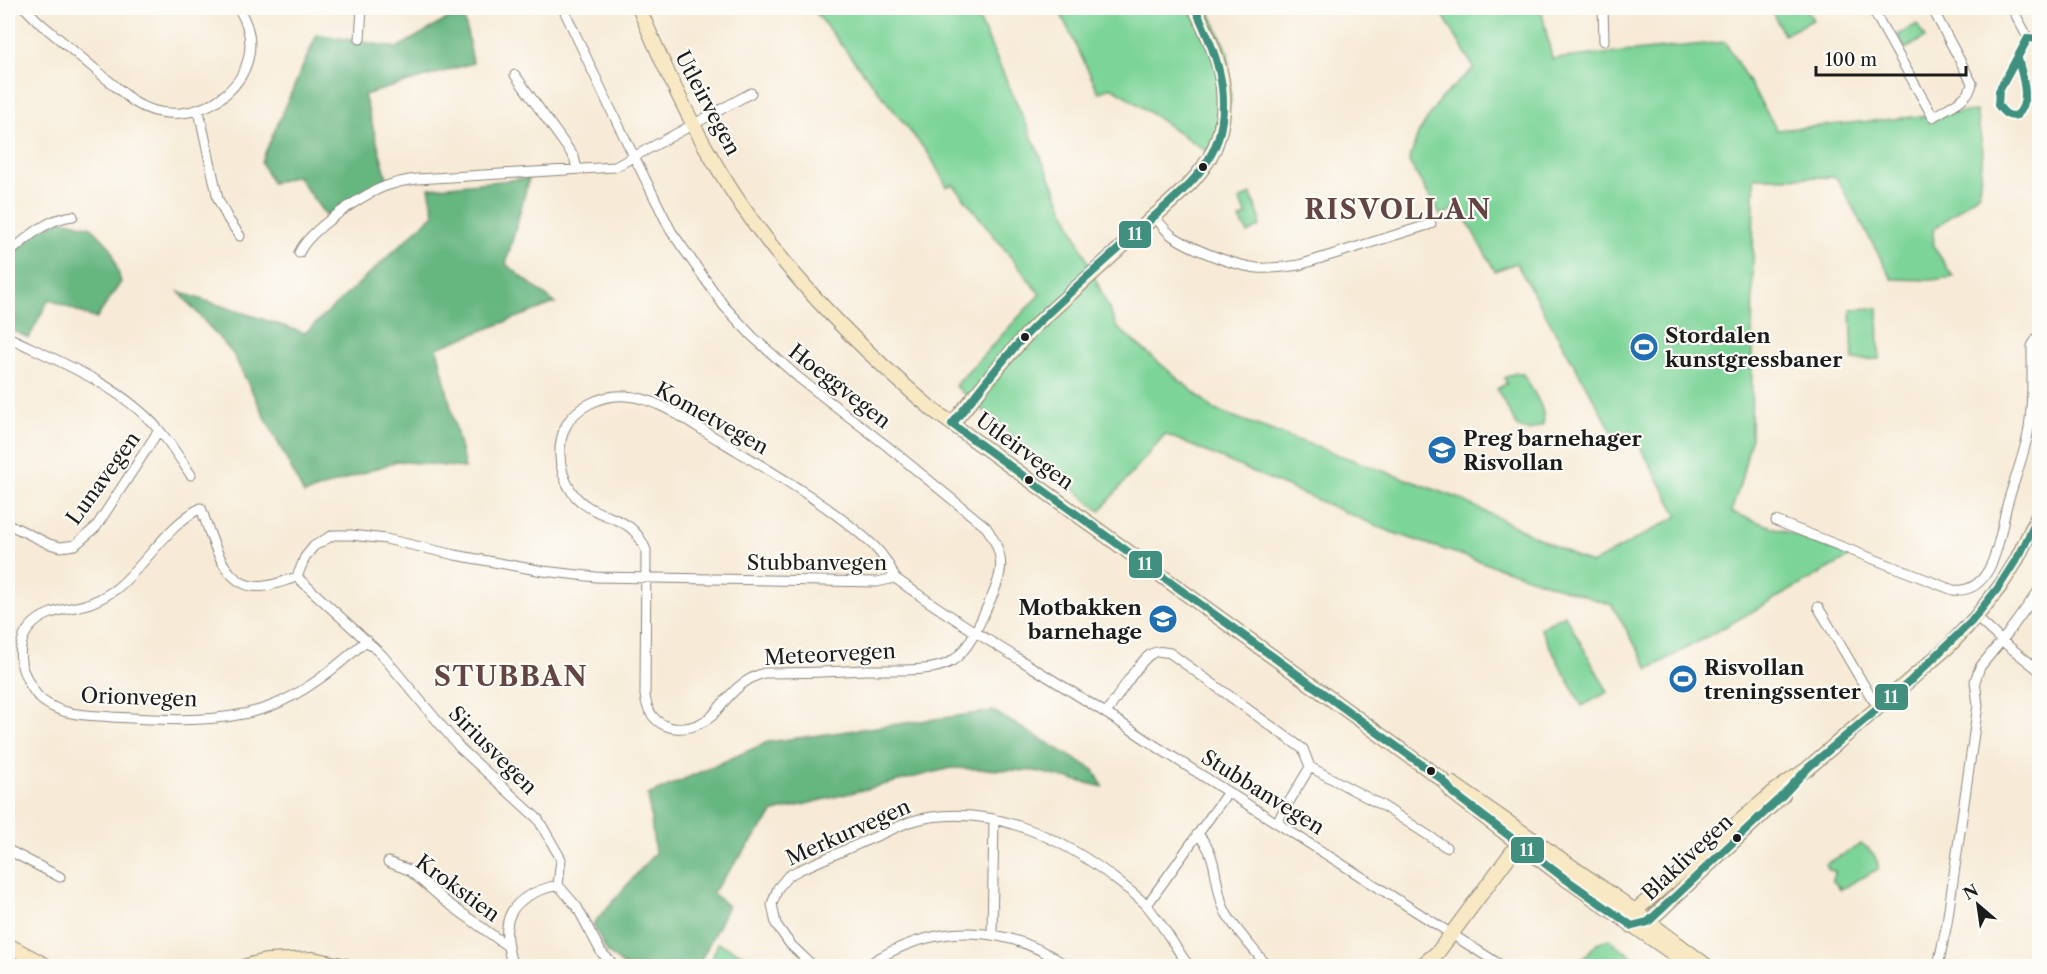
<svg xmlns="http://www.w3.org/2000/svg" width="2047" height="974" viewBox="0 0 2047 974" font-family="'Libre Caslon Text',serif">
<rect width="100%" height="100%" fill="#fdfcf7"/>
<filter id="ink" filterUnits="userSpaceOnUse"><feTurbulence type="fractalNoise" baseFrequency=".0167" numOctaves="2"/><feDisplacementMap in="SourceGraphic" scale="12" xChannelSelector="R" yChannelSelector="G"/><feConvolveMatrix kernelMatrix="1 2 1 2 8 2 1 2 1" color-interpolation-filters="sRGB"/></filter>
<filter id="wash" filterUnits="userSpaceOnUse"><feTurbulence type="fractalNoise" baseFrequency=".008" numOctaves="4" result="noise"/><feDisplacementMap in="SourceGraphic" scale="24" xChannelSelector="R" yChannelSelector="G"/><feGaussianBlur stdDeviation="1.35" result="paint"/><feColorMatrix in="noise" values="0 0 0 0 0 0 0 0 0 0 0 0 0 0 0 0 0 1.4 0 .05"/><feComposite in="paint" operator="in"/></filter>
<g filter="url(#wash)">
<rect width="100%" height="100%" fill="#f7ebd7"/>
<path fill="#7dd498" stroke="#4c785a" stroke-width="1.5" d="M812,8H974L1117,327L1215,410L1458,498L1591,564L1678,516L1631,430L1616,438L1516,263L1495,271L1459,207L1441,216L1409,162L1418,134L1440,99L1474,68L1439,8H1541L1552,59L1725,42L1777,130L1976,111L1983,151L1979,193L1933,230L1934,247L1953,277L1932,280L1892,279L1836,177L1754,178L1751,438L1741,481L1731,512L1852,556L1649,669L1612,605L1391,532L1165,434L1100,511L955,386L1040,294L953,184L947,187L930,156Z
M1058,8H1208L1228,53L1231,101L1209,153L1118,91L1110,87L1099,93Z
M1770,8H1806L1813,20L1784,35Z
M1917,24L1925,38L1905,49L1898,35Z
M1251,194L1260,219V226L1248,233L1240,219L1247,215L1239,200Z
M1878,308L1879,359L1853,360L1851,309Z
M1515,373L1523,374C1531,389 1547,408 1543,425L1529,431L1518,428L1497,389L1507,383L1504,378Z
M1565,615L1608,692L1582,706L1540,628Z
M1861,844C1870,848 1879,859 1878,869L1841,889L1832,880L1835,871L1829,870L1826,864Z
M1608,939L1643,964L1646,966H1576L1597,943Z
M718,943L768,966H709Z"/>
<path fill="#66b680" stroke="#41694e" stroke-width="1.5" d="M463,10L473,63L364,95L387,178L326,216L297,176L272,183L261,162L317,34L397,48Z
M529,178L506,264L555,303L437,348L465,468L397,461L304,494L233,354L179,292L305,333L434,214L429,188Z
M63,220L91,227L111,248L121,282L96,319L49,299L29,338L8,329V256L40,229Z
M993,711L1094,770L1103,787L1035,771L951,768L774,812L712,893L728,906L698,966H624L607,952L593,924L655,853L648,795L768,742Z"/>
</g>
<g filter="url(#ink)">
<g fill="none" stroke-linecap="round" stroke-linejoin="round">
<g stroke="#8a847a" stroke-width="11">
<path id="street" d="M25,8L39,22L134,102C198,141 281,72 238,8
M563,8L611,110L671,231L724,306L753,337L799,378L887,446L986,527C1006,556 1004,572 989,603C980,622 970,649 952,661C931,674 890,669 865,670C832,672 798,673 764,673C740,680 727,698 712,716C686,737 649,732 645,695L646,550C633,519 615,522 590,508C563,493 553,456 565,428C574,407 603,394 626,396C659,398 691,424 719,440C772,472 827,503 873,545C883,555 890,565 895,578
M1603,8L1604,41
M1872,8L1933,117C1946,108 1971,99 1972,83L1932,8
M2012,8L2028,38L2040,39
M360,39L362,8
M515,75L574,157L577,169
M199,111L218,199L228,219L240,236
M1155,217C1160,223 1166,232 1174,237C1195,250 1232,265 1257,268C1271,269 1285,267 1299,265L1431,224
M299,253C309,230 364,193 389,185C398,182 408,180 417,179L615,167L751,93
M8,254C28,237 46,219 73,216
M8,337C60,362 120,385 159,430C171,444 181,460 191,475
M1776,521L1953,590C1995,595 2000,533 2007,505C2014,481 2023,458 2028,434C2033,405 2032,375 2032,346L2037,338L2040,337
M8,524L49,544L61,547L75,545L96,527L159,430
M297,577L305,557L314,546L333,535H351L386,539L455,555L543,571L596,577L877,582L895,578C979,639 1070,687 1154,745L1502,966
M297,577C286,580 275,585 265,586C223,593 212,537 201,508C169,523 145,566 116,589C106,596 96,602 84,605C64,610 44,611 30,627C20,638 18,656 23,670C28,681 35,697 46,703C65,716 90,715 112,717C162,720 217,724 266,708C305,694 336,667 367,640
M297,577L382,655L460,748L538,819L561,859L558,885
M1818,607L1871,697L1879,707
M1976,617L2002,641L2040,671
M1107,712C1117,698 1138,662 1151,654C1158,650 1163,652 1170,653L1303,749L1310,767L1277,822
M1310,767L1383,806L1446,847
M1197,834C1220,854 1213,889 1226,913C1237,932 1254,949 1267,966
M8,850L60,877
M388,862L409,870L445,901L506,945
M1147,905L1228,792
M992,934L994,819
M513,966C497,919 510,896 558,885L577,907L601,952L615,966
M813,966L790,944L776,924L772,904L778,888L788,876L799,870L909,822C984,800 1062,836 1120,883C1129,890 1140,898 1148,907C1163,925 1175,947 1189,966
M866,966C931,923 1002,921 1067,966
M1938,966L1947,923L1978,705L1975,681L1980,667L2008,633L2040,589"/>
</g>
<g stroke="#8a847a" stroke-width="16">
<path id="secondary" d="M639,8C661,60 684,111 713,160C769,257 848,338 933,410L1415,760L1443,780L1453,793L1560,875L1691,966
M952,424C980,390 1007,354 1038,323C1075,289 1113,256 1149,221C1175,198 1208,173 1218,138C1233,88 1216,52 1195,8
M1453,784L1624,903L1707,966
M1640,924L1648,922L1783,795
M1632,926L1635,911L1775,791L1807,769L1949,646L1976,617L2001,585L2015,563L2040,512
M8,945L47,966
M246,966L266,961L313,959L347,966
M1421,966L1438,952L1524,836"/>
</g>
<use href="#street" stroke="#fff" stroke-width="9"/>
<use href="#secondary" stroke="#f8e8c3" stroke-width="14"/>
<g stroke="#fdfcf7" stroke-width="12">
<path id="bus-1" d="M2018,59C2022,75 2032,102 2017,115C2008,118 2003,112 1998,105L1999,91L2028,38L2040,39
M952,424L1443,780L1453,793L1560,875L1632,926L1648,922L1782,796L1809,767L1909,682L1971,622L1998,588L2021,552L2040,513
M952,424C980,390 1006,354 1038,323C1073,288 1112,256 1148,222C1175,197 1206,175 1218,139C1232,92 1215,50 1195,8"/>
</g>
<use href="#bus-1" stroke="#41907f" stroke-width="8"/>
</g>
</g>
<defs>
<g id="stadium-disc" transform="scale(1.5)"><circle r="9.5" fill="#1f6fb2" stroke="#fdfcf7"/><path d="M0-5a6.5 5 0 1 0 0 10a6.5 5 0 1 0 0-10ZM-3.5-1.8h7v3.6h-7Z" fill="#fff"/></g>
<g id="school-disc" transform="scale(1.5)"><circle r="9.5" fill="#1f6fb2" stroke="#fdfcf7"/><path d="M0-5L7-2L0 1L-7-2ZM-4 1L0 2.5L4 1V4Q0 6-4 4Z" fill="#fff"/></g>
</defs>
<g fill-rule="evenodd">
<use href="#stadium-disc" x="1644" y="347"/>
<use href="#school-disc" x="1442" y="450"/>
<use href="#school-disc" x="1163" y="619"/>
<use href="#stadium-disc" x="1683" y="679"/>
</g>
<g fill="#1c1c1c" stroke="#fdfcf7" stroke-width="2">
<circle cx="1203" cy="167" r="5"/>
<circle cx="1025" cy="337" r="5"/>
<circle cx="1029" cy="480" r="5"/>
<circle cx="1431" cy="771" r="5"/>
<circle cx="1737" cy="838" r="5"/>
</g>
<g text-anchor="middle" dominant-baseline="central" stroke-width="4.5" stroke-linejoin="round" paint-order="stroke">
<g font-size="21" fill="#1c1c1c" stroke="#fdfcf7">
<text transform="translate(708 103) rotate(62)">Utleirvegen</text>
<text transform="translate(840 386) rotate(38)">Hoeggvegen</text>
<text transform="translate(712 418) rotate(29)">Kometvegen</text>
<text transform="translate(1025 451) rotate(36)">Utleirvegen</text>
<text transform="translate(103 478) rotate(-54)">Lunavegen</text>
<text x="817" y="562">Stubbanvegen</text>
<text transform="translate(830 654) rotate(-3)">Meteorvegen</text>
<text transform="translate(139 697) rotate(2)">Orionvegen</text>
<text transform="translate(493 750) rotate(45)">Siriusvegen</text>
<text transform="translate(1263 792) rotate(32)">Stubbanvegen</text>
<text transform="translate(848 832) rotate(-24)">Merkurvegen</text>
<text transform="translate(1687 857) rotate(-43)">Blaklivegen</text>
<text transform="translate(458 888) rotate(36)">Krokstien</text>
</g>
<g font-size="21" font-weight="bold" fill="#1c1c1c" stroke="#fdfcf7" text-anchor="start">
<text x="1665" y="335">Stordalen<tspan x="1665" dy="24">kunstgressbaner</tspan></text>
<text x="1463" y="438">Preg barnehager<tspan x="1463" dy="24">Risvollan</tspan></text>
<text x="1142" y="607" text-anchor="end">Motbakken<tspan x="1142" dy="24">barnehage</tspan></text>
<text x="1704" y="667">Risvollan<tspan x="1704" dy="24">treningssenter</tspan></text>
</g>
<g font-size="27" font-weight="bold" letter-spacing="1.5" fill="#644544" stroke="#fdfcf7">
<text x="1398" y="209">RISVOLLAN</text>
<text x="511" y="676">STUBBAN</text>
</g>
</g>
<g stroke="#fdfcf7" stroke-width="2">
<rect x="1118" y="220" width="34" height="29" rx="6" fill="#41907f"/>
<rect x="1128" y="550" width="35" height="29" rx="6" fill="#41907f"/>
<rect x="1874" y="683" width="35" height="28" rx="6" fill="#41907f"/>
<rect x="1510" y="836" width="35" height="28" rx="6" fill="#41907f"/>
</g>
<g font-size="16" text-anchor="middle" font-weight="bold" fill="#fff">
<text x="1135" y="240">11</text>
<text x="1145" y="570">11</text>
<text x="1891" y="703">11</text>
<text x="1527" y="856">11</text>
</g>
<rect width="2047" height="974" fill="none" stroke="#fdfcf7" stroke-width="30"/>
<g transform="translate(1978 905) rotate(331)" stroke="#fdfcf7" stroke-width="4.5" paint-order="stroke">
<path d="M0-4.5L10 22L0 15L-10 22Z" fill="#1c1c1c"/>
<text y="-9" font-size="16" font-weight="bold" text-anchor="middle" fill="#1c1c1c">N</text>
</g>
<path d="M1816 66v9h150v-9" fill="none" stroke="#1c1c1c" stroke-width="3"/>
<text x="1825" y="66" font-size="18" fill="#1c1c1c" stroke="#fdfcf7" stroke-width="4.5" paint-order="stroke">100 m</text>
</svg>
